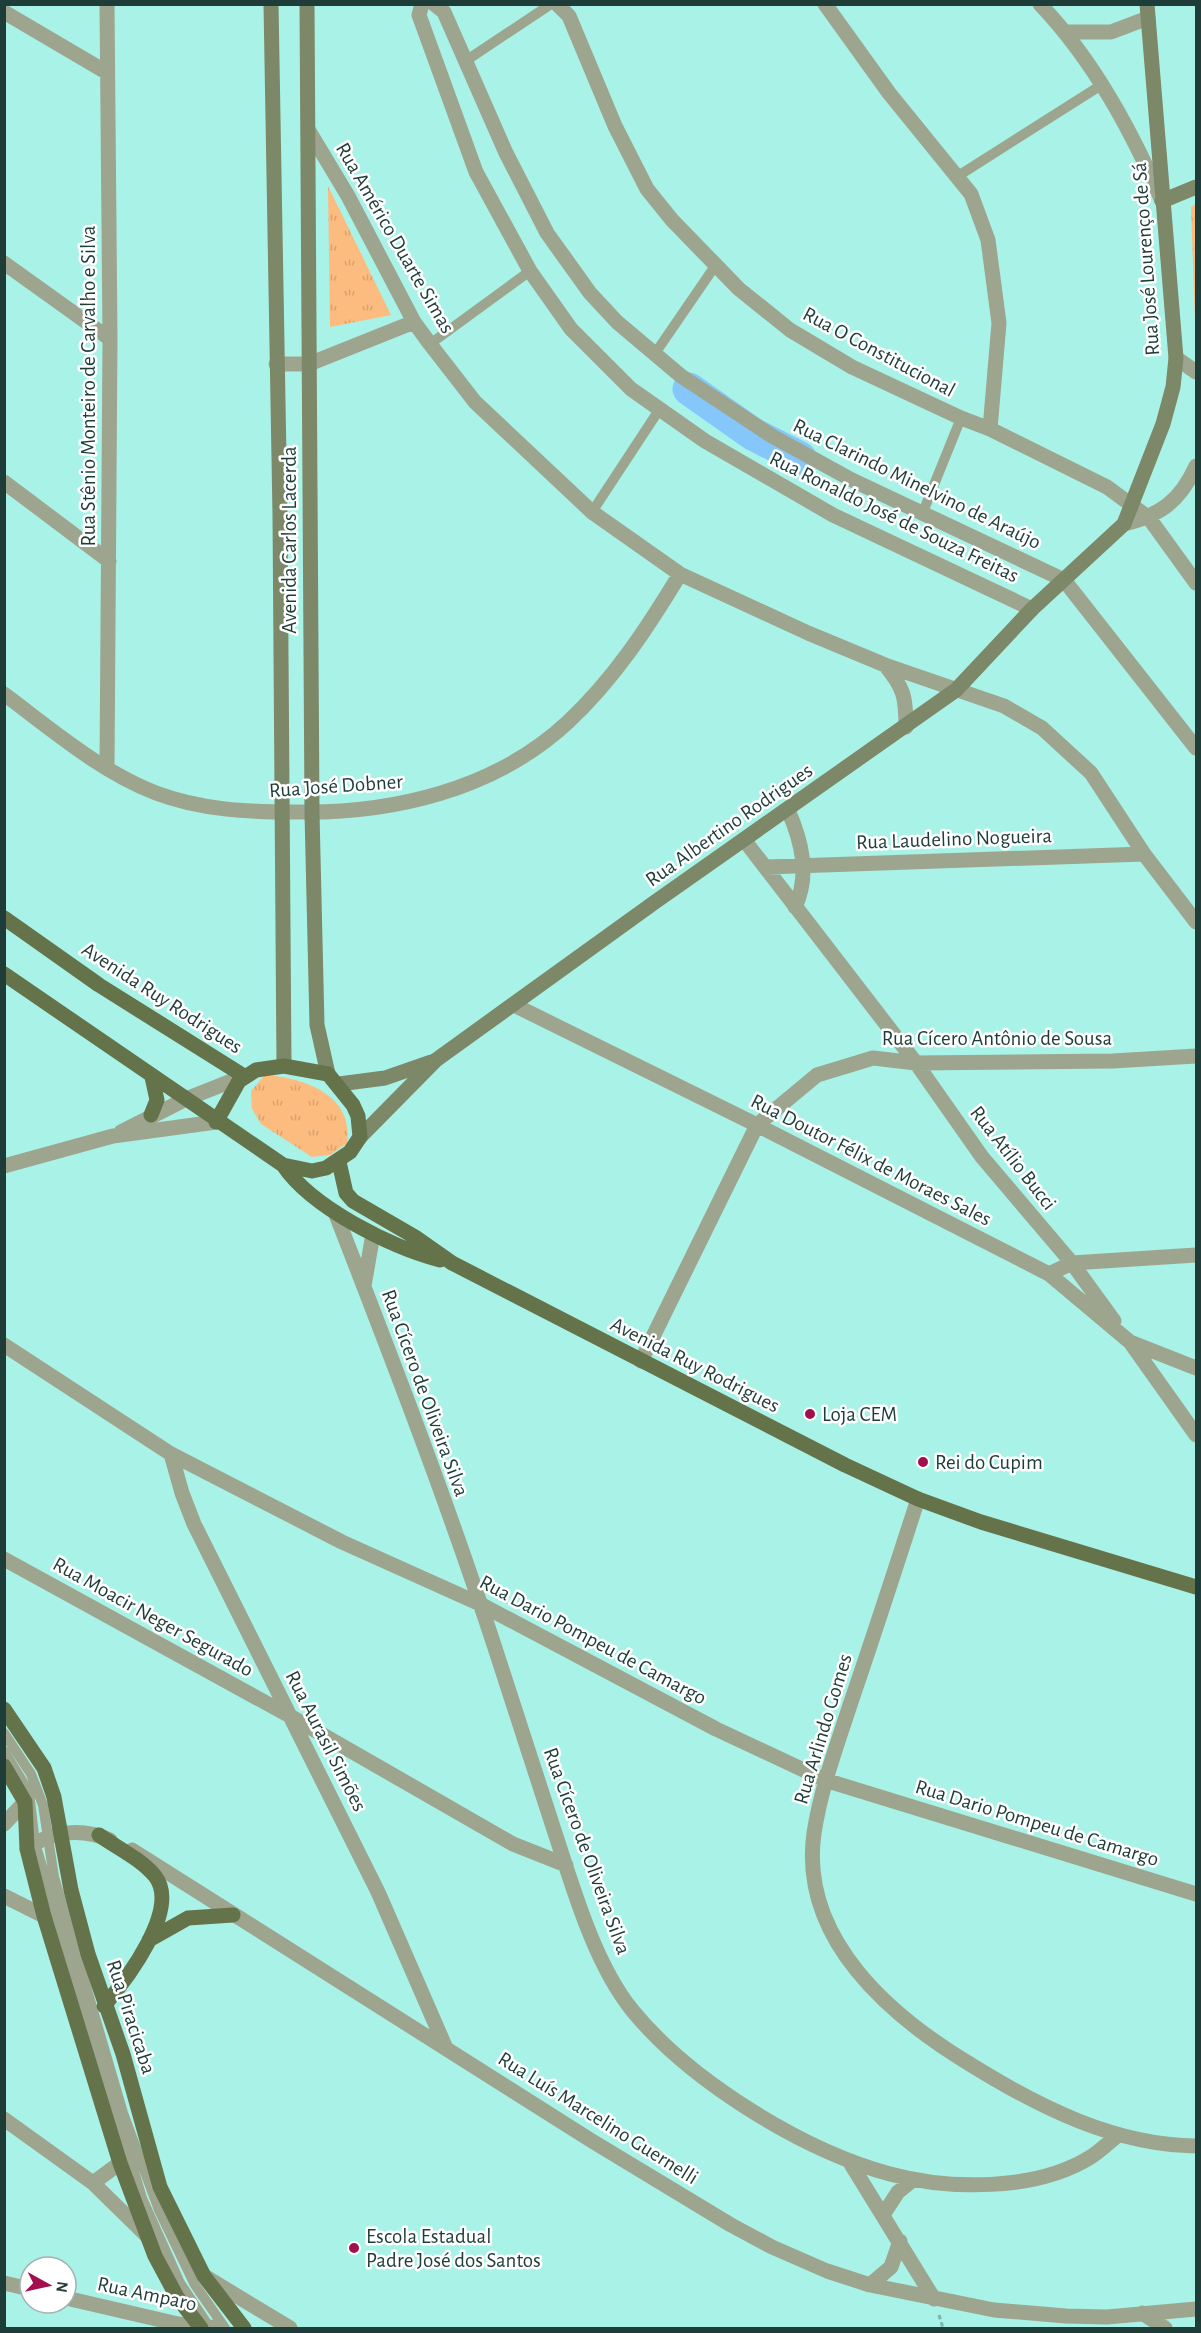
<svg xmlns="http://www.w3.org/2000/svg" width="1201" height="2333" viewBox="0 0 1201 2333" font-family="'Alegreya Sans',sans-serif">
<defs>
<pattern id="park-tufts" width="24" height="20" patternUnits="userSpaceOnUse" patternTransform="scale(1.5)"><rect width="24" height="20" fill="#fcbc7f"/><path d="M3 7l-1-3M5 7V3M7 7l1-3M15 17l-1-3M17 17v-4M19 17l1-3" fill="none" stroke="#d8a26e"/></pattern>
</defs>
<rect width="100%" height="100%" fill="#a9f2e7"/>
<path fill="url(#park-tufts)" d="M328,186L391,315L330,327Z
M1196,204V349L1191,207Z
M265,1075C305,1078 354,1095 347,1143L330,1155L312,1157L261,1124L252,1109L251,1091Z"/>
<g fill="none" stroke-linecap="round" stroke-linejoin="round">
<path stroke="#86c7fb" stroke-width="33" d="M689,389L753,434L800,458"/>
<path stroke="#7bb6ad" stroke-width="3" stroke-dasharray="4.5 3" stroke-linecap="butt" d="M939,2315L943,2328"/>
<path stroke="#9da58f" stroke-width="10" d="M467,60L551,4
M958,176L1103,84
M430,344L530,271
M654,355L715,266
M592,512L659,410
M923,512L961,418
M4,1733L31,1774L43,1805L54,1877L123,2113L159,2210L195,2285L225,2328
M4,1751L29,1792L35,1843L142,2198L180,2283L210,2328"/>
<path stroke="#9da58f" stroke-width="15" d="M107,4L110,339L107,768
M422,4L419,15L476,172L530,271L571,329L631,389L705,441L833,515L1032,609
M434,4L444,12L506,153L547,233L590,293L617,322L681,376L772,436L852,480L1064,580L1196,748
M557,4L569,16L615,126L647,189L672,220L739,289L790,330L852,367L961,418L990,429L1107,487L1149,518L1196,583
M825,4L889,93L971,194L988,240L999,323L990,429
M1040,4C1094,61 1131,130 1162,201
M4,12L106,72
M1066,32H1111L1148,18
M309,131L348,196L414,322L430,344L475,402L592,512L680,574L808,633L885,665L1004,706L1042,728L1091,773L1144,854L1196,922
M4,263L110,339
M1176,358L1196,372
M276,364H309L414,322
M4,482L109,561
M1124,524C1161,515 1180,501 1196,466
M885,665C904,688 906,697 906,727
M4,694C51,729 101,772 156,793C201,810 248,812 295,812C392,814 495,790 568,722C614,679 648,627 680,574
M788,810C802,842 810,875 795,907
M745,841L916,1063L982,1157L1072,1263L1114,1321
M766,867L1144,854
M514,1005L757,1125L1049,1274L1130,1342L1196,1368
M121,1132L186,1099L244,1076
M4,1166L113,1136L216,1122
M335,1212C391,1356 447,1501 495,1648C515,1711 536,1773 556,1836C574,1891 595,1964 632,2010C690,2081 802,2150 890,2174C949,2190 1035,2191 1089,2158C1099,2152 1108,2143 1117,2136
M1049,1274L1072,1263L1196,1255
M364,1286L373,1234
M1130,1342L1196,1435
M4,1345L171,1454L342,1542L480,1604L716,1729L825,1780L1196,1894
M641,1361L757,1125L817,1075L873,1058L916,1063L1113,1061L1196,1056
M171,1454L182,1493L194,1524L378,1892L445,2046
M918,1499C896,1567 874,1635 851,1702C837,1745 821,1788 814,1833C799,1939 891,2017 973,2066C1041,2108 1115,2145 1196,2146
M4,1559L290,1716L513,1844L566,1865
M4,1824L25,1802
M27,1849C51,1830 83,1828 110,1840
M132,1850L592,2141L731,2225L772,2247L827,2271L870,2285L994,2310L1066,2316L1107,2317L1196,2309
M4,1896L44,1916
M4,2119L93,2183L148,2237
M851,2164L934,2299
M93,2183L120,2163
M883,2215L898,2192L913,2180
M204,2276L290,2328
M4,2283L30,2289
M870,2285L891,2267L900,2241
M66,2298L178,2324L219,2328
M1142,2313L1165,2328"/>
<path stroke="#7c8867" stroke-width="15" d="M271,4L280,515L284,1066
M307,4L312,813L317,1025L328,1074
M1162,201L1196,187
M339,1084L385,1078L431,1062
M360,1137L436,1060L655,902L956,690L1032,609L1124,524L1163,424L1173,387L1176,358L1147,4"/>
<path stroke="#65734a" stroke-width="15" d="M4,918L99,985L244,1076
M4,974L283,1165C312,1208 391,1247 440,1260
M151,1115L157,1100L152,1077
M216,1122L239,1081L256,1070L284,1066L328,1074L353,1105L358,1116L360,1137L350,1152L326,1168L312,1171L283,1165
M339,1162L346,1193L353,1201L415,1237L452,1263L845,1465L918,1499L981,1522L1196,1587
M4,1709L44,1768L54,1797L71,1890L88,1954L123,2054L160,2187L204,2276L244,2328
M4,1766L25,1802L27,1849L44,1916L120,2163L155,2256L177,2297L201,2328
M99,1835C116,1847 141,1859 155,1876C181,1909 126,1980 104,2006
M149,1940L188,1918L233,1915"/>
</g>
<g fill="#a30e4e" stroke="#fff" stroke-width="2">
<circle cx="810" cy="1414" r="6"/>
<circle cx="923" cy="1462" r="6"/>
<circle cx="354" cy="2248" r="6"/>
</g>
<g text-anchor="middle" dominant-baseline="central" stroke-width="5" stroke-linejoin="round" paint-order="stroke">
<g font-size="21" fill="#1f3d38" stroke="#fff">
<text transform="translate(395 238) rotate(60)">Rua Américo Duarte Simas</text>
<text transform="translate(1146 259) rotate(-94)">Rua José Lourenço de Sá</text>
<text transform="translate(879 352) rotate(28)">Rua O Constitucional</text>
<text transform="translate(88 386) rotate(-90)">Rua Stênio Monteiro de Carvalho e Silva</text>
<text transform="translate(917 484) rotate(26)">Rua Clarindo Minelvino de Araújo</text>
<text transform="translate(894 517) rotate(26)">Rua Ronaldo José de Souza Freitas</text>
<text transform="translate(289 540) rotate(-90)">Avenida Carlos Lacerda</text>
<text transform="translate(336 786) rotate(-4)">Rua José Dobner</text>
<text transform="translate(729 825) rotate(-35)">Rua Albertino Rodrigues</text>
<text transform="translate(954 839) rotate(-2)">Rua Laudelino Nogueira</text>
<text transform="translate(162 998) rotate(33)">Avenida Ruy Rodrigues</text>
<text x="997" y="1038">Rua Cícero Antônio de Sousa</text>
<text transform="translate(1013 1158) rotate(52)">Rua Atílio Bucci</text>
<text transform="translate(871 1160) rotate(27)">Rua Doutor Félix de Moraes Sales</text>
<text transform="translate(695 1365) rotate(27)">Avenida Ruy Rodrigues</text>
<text transform="translate(425 1393) rotate(70)">Rua Cícero de Oliveira Silva</text>
<text transform="translate(153 1617) rotate(29)">Rua Moacir Neger Segurado</text>
<text transform="translate(593 1640) rotate(28)">Rua Dario Pompeu de Camargo</text>
<text transform="translate(823 1729) rotate(-73)">Rua Arlindo Gomes</text>
<text transform="translate(326 1741) rotate(63)">Rua Aurasil Simões</text>
<text transform="translate(1037 1823) rotate(17)">Rua Dario Pompeu de Camargo</text>
<text transform="translate(587 1851) rotate(70)">Rua Cícero de Oliveira Silva</text>
<text transform="translate(131 2017) rotate(72)">Rua Piracicaba</text>
<text transform="translate(598 2118) rotate(32)">Rua Luís Marcelino Guernelli</text>
<text transform="translate(147 2294) rotate(12)">Rua Amparo</text>
</g>
<g font-size="21" fill="#1f3d38" stroke="#fff" text-anchor="start">
<text x="822" y="1414">Loja CEM</text>
<text x="935" y="1462">Rei do Cupim</text>
<text x="366" y="2236">Escola Estadual<tspan x="366" dy="24">Padre José dos Santos</tspan></text>
</g>
</g>
<rect width="1201" height="2333" fill="none" stroke="#1f3d38" stroke-width="12"/>
<g transform="translate(48 2285) rotate(98)"><circle r="28" fill="#ffffff" stroke="#a5b1af" stroke-width="1.5"/>
<path d="M0-4.5L10 22L0 15L-10 22Z" fill="#a30e4e"/>
<text y="-9" font-size="16" font-weight="bold" text-anchor="middle" fill="#1f3d38">N</text>
</g>
</svg>
